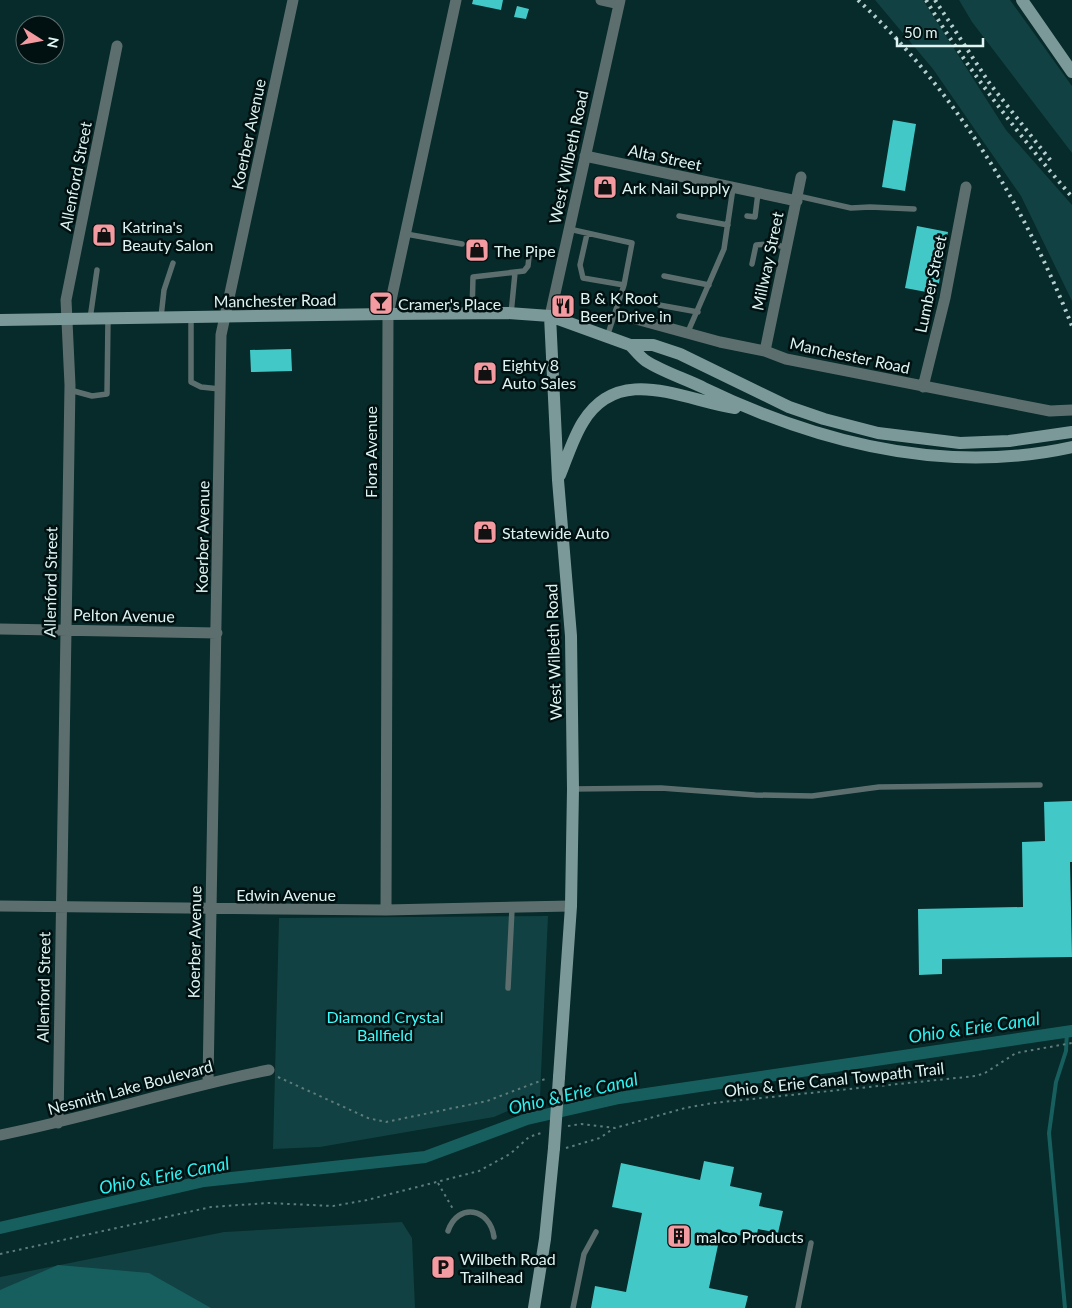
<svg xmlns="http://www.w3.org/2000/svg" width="1072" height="1308" viewBox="0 0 1072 1308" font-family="Lato,sans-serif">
<rect width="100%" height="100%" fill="#072a2a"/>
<path fill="#114142" d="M875,0H923L1006,130L1072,205V301L1021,196L933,69Z
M959,0H1010L1072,86V153L972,22Z
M548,916L540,1097L494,1117L320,1147L273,1149L279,918Z
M402,1222L412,1238L415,1308H0V1277L224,1232Z"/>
<path fill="#175f5f" d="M58,1265L149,1273L211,1308H0V1290Z"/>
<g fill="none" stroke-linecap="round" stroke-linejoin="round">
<path stroke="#175f5f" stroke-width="4" d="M1065,1308L1049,1133L1056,1082L1066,1051L1067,1031"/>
<path stroke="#175f5f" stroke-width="12" d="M0,1228L204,1181L425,1157L527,1119L619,1098L1072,1031"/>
</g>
<path fill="#43c8c8" d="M473,0H503L501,10L472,4Z
M517,6L529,9L526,19L514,17Z
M893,120L916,124L905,191L882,187Z
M917,226L948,232L937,294L905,288Z
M291,349L292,371L251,372L250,350Z
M1072,801V862H1070L1072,957L942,959V974L919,975L918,909L1023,907L1022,842L1045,841L1044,802Z
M704,1161L734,1167L730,1186L762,1193L759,1206L783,1211L778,1233L758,1229L756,1239L721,1231L709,1288L748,1296L745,1308H591L595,1286L626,1292L642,1213L612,1207L621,1163L700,1180Z"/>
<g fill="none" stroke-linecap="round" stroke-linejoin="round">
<path stroke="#5d7c7b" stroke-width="2" stroke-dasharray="2.5 4" stroke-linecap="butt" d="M278,1077L368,1118L386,1122L487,1101L548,1078
M568,1126L581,1124L615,1128L685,1108L713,1103L976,1076L985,1073L1016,1053L1072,1043
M566,1148L600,1138L614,1128
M438,1183L453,1209
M0,1254L211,1207L268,1203L333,1206L367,1200L479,1171L510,1154L529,1137L544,1132"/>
<path stroke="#5c6f6e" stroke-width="5.5" d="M798,196L851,208L870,207L914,209
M679,216L728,225
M747,216L755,217L758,193
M569,229L632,243L624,285L607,337
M406,234L462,244
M587,234L580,265L583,278L624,285
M752,264L756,245L768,244L787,247
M664,276L709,285
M659,305L698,312
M472,313L473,277L524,271L528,266L530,248
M511,314L515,273
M161,317L164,290L173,263
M191,318V382L201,387L220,389
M90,319L97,270
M687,334L724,249L733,188
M70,390L92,396L107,394L108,319
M573,789L661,788L755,795L812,796L879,787L1040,785
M508,988L512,909
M448,1231C458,1202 490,1208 494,1237
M573,1308L584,1254L596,1232
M798,1308L811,1243"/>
<path stroke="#5c6f6e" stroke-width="11" d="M601,0L619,4
M585,156L797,201
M550,316L620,0
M625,316L720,342L765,351L786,359L1050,411L1072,410
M765,351L801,177
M923,387L945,298L966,187
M0,629L217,633
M0,906L386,910L571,906
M386,910L388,314L456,0
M208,1082L221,335L293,0
M58,1123L70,385L66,300L117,46
M0,1135C91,1117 178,1088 269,1070"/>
<path stroke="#7c9999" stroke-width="12" d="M1022,0L1072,72
M550,316L558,480L571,636L573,789L571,906L559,1077
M0,320L388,314L508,313L550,316L630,345H653L680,354L789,407L824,419L878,433L960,443L1009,441L1072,432
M630,345C635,350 640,357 646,361C663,372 686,379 704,388C818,443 946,475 1072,447
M560,475C567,458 573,438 583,422C619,363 683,400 735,408
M534,1308L545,1239L554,1148"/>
<path stroke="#b5cfce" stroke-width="4" stroke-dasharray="2.5 5" stroke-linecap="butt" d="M858,0C955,91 1023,203 1072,326
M926,0C968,70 1019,135 1072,197
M935,0L990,84L1051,161"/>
<path stroke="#7c9999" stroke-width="12" d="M554,1148L559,1077"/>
</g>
<defs>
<g id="shop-square" transform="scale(1.25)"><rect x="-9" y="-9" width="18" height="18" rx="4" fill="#f49aa1" stroke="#011010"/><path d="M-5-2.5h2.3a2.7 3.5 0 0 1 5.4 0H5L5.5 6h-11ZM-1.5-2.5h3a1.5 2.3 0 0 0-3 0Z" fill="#111"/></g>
<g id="bar-square" transform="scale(1.25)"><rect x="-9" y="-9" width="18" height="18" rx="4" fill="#f49aa1" stroke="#011010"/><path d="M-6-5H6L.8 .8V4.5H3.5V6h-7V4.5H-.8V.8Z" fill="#111"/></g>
<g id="restaurant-square" transform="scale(1.25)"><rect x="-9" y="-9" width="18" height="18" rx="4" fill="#f49aa1" stroke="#011010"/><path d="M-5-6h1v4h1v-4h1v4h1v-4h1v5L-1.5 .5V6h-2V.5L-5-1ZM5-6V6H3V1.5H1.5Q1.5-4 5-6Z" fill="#111"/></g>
<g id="building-square" transform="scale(1.25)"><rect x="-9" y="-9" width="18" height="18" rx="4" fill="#f49aa1" stroke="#011010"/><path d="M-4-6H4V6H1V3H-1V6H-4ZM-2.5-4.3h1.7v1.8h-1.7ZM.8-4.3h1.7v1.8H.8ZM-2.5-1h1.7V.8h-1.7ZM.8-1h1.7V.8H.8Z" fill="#111"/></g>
<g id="parking-square" transform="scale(1.25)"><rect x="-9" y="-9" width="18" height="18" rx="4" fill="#f49aa1" stroke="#011010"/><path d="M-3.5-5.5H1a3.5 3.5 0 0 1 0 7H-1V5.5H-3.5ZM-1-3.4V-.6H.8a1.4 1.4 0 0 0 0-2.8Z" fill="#111"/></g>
</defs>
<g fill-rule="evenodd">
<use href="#shop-square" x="605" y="187"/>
<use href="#shop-square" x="104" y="235"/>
<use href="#shop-square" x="477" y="250"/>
<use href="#bar-square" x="381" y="303"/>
<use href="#restaurant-square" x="563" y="306"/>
<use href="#shop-square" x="485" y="373"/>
<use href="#shop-square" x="485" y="532"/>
<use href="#building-square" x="679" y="1236"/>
<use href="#parking-square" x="443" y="1267"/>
</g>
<g text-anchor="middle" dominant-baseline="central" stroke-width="5" stroke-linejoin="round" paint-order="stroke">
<g font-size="16" fill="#ddf4f3" stroke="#011010">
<text transform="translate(248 134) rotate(-78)">Koerber Avenue</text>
<text transform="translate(568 157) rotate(-78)">West Wilbeth Road</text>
<text transform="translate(665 157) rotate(12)">Alta Street</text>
<text transform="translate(75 176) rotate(-79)">Allenford Street</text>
<text transform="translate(767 261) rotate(-78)">Millway Street</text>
<text transform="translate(930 284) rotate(-78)">Lumber Street</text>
<text transform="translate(275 300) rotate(-1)">Manchester Road</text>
<text transform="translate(850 355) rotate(12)">Manchester Road</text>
<text transform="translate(370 452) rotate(-90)">Flora Avenue</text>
<text transform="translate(202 537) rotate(-89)">Koerber Avenue</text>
<text transform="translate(50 582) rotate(-89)">Allenford Street</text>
<text transform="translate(124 615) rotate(1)">Pelton Avenue</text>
<text transform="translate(553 652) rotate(-92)">West Wilbeth Road</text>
<text x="286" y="894">Edwin Avenue</text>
<text transform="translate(194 942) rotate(-89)">Koerber Avenue</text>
<text transform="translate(43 987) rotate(-89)">Allenford Street</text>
<text transform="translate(834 1079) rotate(-6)">Ohio &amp; Erie Canal Towpath Trail</text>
<text transform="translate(130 1087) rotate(-15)">Nesmith Lake Boulevard</text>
</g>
<g font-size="16" fill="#ddf4f3" stroke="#011010" text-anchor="start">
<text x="622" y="187">Ark Nail Supply</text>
<text x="122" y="226">Katrina's<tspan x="122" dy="18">Beauty Salon</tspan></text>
<text x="494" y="250">The Pipe</text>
<text x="580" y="297">B &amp; K Root<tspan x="580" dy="18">Beer Drive in</tspan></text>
<text x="398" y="303">Cramer's Place</text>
<text x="502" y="364">Eighty 8<tspan x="502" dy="18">Auto Sales</tspan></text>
<text x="502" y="532">Statewide Auto</text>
<text x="696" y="1236">malco Products</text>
<text x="460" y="1258">Wilbeth Road<tspan x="460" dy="18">Trailhead</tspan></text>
</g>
<g font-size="16" fill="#40fcfc" stroke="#011010">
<text x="385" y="1016">Diamond Crystal<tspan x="385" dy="18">Ballfield</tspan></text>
</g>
<g font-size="18" font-style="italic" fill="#2df2f2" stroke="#011010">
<text transform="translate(974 1027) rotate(-8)">Ohio &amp; Erie Canal</text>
<text transform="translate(573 1093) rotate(-13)">Ohio &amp; Erie Canal</text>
<text transform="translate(164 1175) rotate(-11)">Ohio &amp; Erie Canal</text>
</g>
</g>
<g transform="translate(40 40) rotate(101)"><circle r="24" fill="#011010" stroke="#596b6b"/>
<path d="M0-4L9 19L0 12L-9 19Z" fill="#f49aa1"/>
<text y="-8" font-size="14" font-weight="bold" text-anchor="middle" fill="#ddf4f3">N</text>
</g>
<path d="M897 38v8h86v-8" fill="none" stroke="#ddf4f3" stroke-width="2.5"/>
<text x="904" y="38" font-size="15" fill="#ddf4f3" stroke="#011010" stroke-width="4" paint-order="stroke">50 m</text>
</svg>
